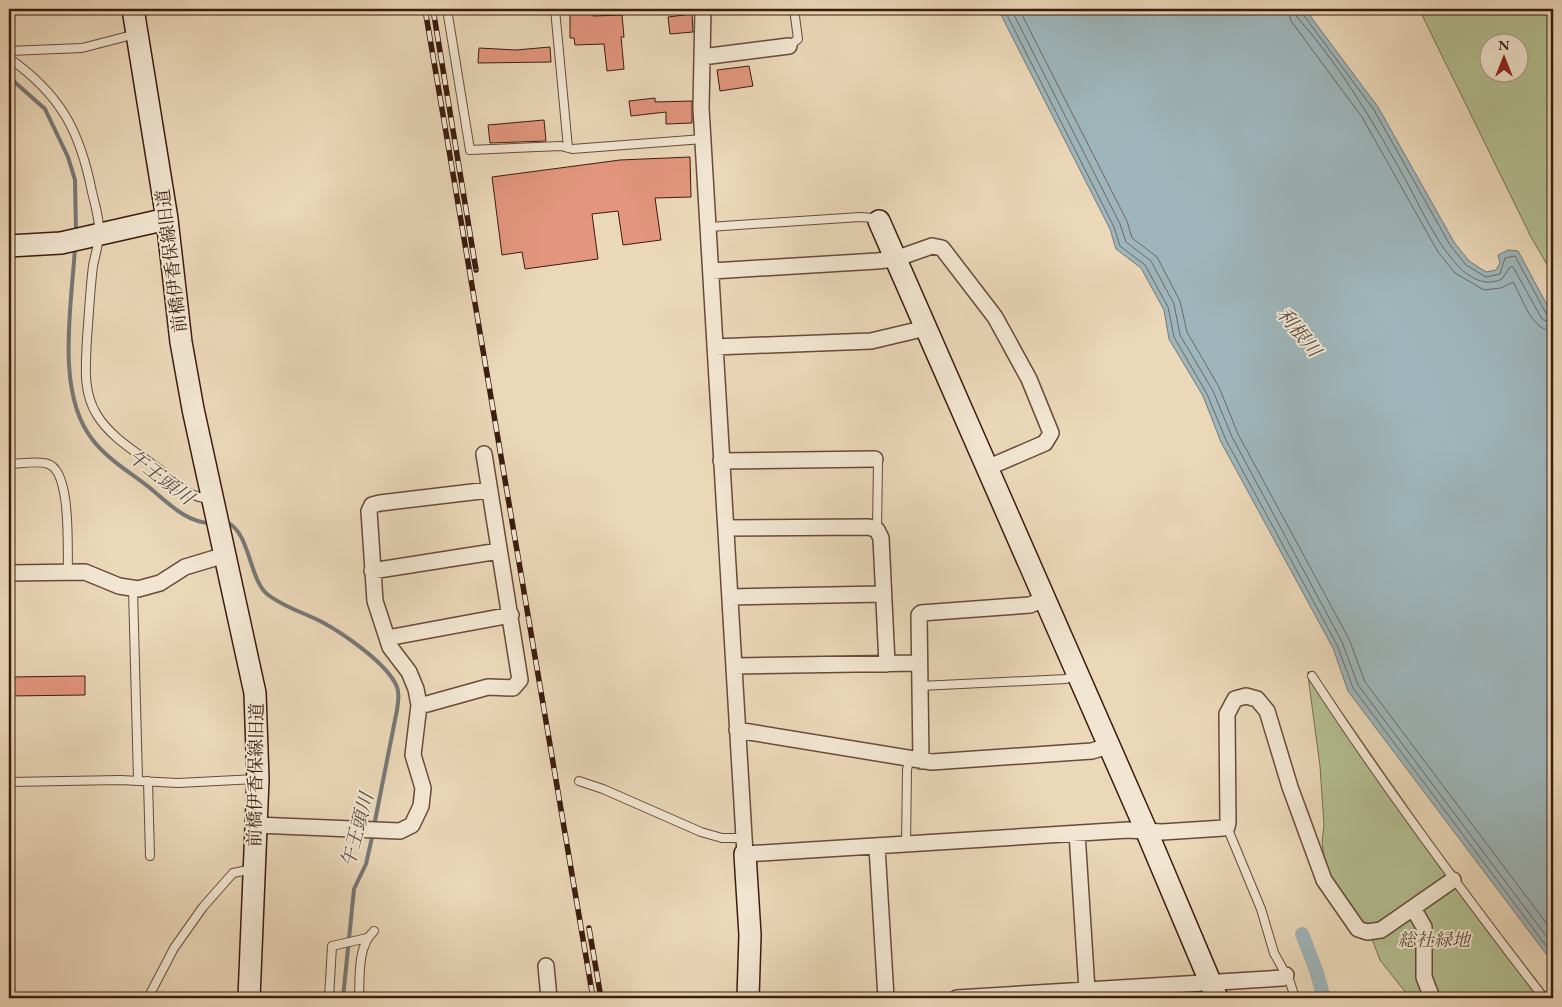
<svg xmlns="http://www.w3.org/2000/svg" width="1562" height="1007" viewBox="0 0 1562 1007" font-family="'EB Garamond','Noto Serif JP',serif">
<rect width="100%" height="100%" fill="#ebd8b9"/>
<filter id="stains"><feTurbulence type="fractalNoise" baseFrequency=".004" numOctaves="4"/><feColorMatrix values="0 0 0 0 .2 0 0 0 0 .09 0 0 0 0 .02 0 0 0 .5 -.17"/></filter>
<radialGradient id="worn" r=".72"><stop offset=".6" stop-color="#630" stop-opacity="0"/><stop offset="1" stop-color="#630" stop-opacity=".3"/></radialGradient>
<path fill="#b3bf92" stroke="#776e50" fill-rule="evenodd" d="M1419,9H1553V275L1531,237ZM1490,42H1520V72H1490Z
M1313,671L1459,881L1550,998H1410L1380,960L1372,939L1359,935L1325,863L1322,842L1324,825L1320,766L1308,676V672Z"/>
<path fill="#9eb6bb" stroke="#767876" d="M998,9H1305L1378,107L1454,242L1469,261L1486,272L1496,270L1500,263L1498,255L1508,250L1518,251L1553,316V963L1348,691L1333,648L1221,442L1203,396L1169,339L1164,310L1141,268L1116,249L1110,229Z"/>
<g fill="none" stroke-linecap="round" stroke-linejoin="round">
<path stroke="#6c6964" stroke-width="1" d="M1004,9L1114,227L1120,246L1145,265L1168,307L1174,337L1207,394L1226,440L1337,645L1353,688L1553,955
M1011,9L1120,224L1126,242L1151,261L1174,304L1180,335L1213,391L1232,437L1342,642L1358,685L1553,945
M1019,9L1127,221L1132,238L1157,257L1180,301L1187,332L1219,387L1238,434L1349,639L1365,682L1553,932
M1288,9L1291,21L1362,117L1438,252L1455,273L1484,290L1501,288L1513,282C1523,298 1531,331 1553,331
M1295,9L1297,17C1339,64 1372,120 1403,175C1420,206 1436,244 1461,269C1473,280 1487,286 1502,279L1510,267H1513L1542,319L1553,324
M1302,9V13L1374,110L1450,245L1466,265L1486,277L1500,274L1505,258L1515,256L1547,315L1553,318"/>
<path stroke="#767876" stroke-width="4" d="M9,77L45,109L68,157L75,180L76,232
M75,247C72,303 55,392 92,439C107,459 131,473 150,488C168,503 187,523 211,523
M226,522C250,531 249,579 267,594C283,607 305,613 322,622C344,634 388,664 397,687C400,694 398,702 397,710L374,826
M343,998L354,889L366,864L373,833"/>
<path stroke="#9eb6bb" stroke-width="14" d="M1302,934L1316,970L1324,998"/>
</g>
<path fill="#e3967d" stroke="#3b1c0e" d="M570,9H593V16L622,15L624,37H621L624,69L607,71L604,44L575,45L574,38H570Z
M692,14L693,32L670,34L668,17Z
M550,47L551,62L478,63L479,48L516,50Z
M749,66L753,86L720,91L717,70Z
M655,98V102L692,101V123L666,124V112L631,116L629,101Z
M544,120L546,141L490,143L488,125Z
M690,157L691,197L655,198L661,240L623,245L618,211L592,214L598,259L525,269L522,252L502,255L492,177L620,160Z
M85,676V695L9,696V677Z"/>
<g fill="none" stroke-linecap="round" stroke-linejoin="round">
<g stroke="#674b39" stroke-width="10">
<path id="lane" d="M447,9L470,150L561,146L572,149L703,139
M555,9L568,148
M789,46L798,39L794,9
M9,51L82,48L136,34
M9,58C61,95 80,131 92,192C95,205 100,219 99,233C99,244 95,255 93,266C90,290 89,314 87,338C86,364 82,391 97,415C111,438 138,453 159,469C174,481 190,500 210,498
M709,227L860,217L874,218L879,221
M875,459L878,462L877,530
M9,464C20,464 37,460 48,464C72,471 67,551 68,571
M133,589L138,780
M1312,676C1384,787 1463,893 1544,998
M920,686L1066,679L1075,674
M148,781L150,856
M579,781L603,789L701,832L722,838H744
M9,782L120,780L178,783L256,779
M1227,827L1261,909L1274,953L1290,982L1295,998
M906,845L907,770L909,760
M148,998L174,948L203,907L233,873L253,869
M329,998L332,946L367,938
M359,998C360,978 357,946 374,931"/>
</g>
<g stroke="#674b39" stroke-width="18">
<path id="street" d="M703,9L701,108L745,854L1128,830L1162,832L1224,828L1227,827L1228,822L1227,714L1235,699L1246,696L1257,699L1267,711L1290,787L1324,880L1358,929L1367,932L1381,930L1453,880
M702,57L789,46
M712,271L877,261L895,259L932,246L942,248L995,317L1029,379L1051,433L1045,443L987,468
M715,347L871,341L926,328
M721,461L875,459
M726,528L869,527L877,530L881,538L887,664
M372,571L499,551
M9,573L85,572L119,586L138,589L160,583L185,567L225,555
M730,597L883,594
M387,638L511,615
M734,666L919,663
M419,705L427,704L488,687L513,688L520,680L484,454
M737,730L932,762L1092,751L1108,746
M921,761L919,615L921,613L1030,605L1044,599
M256,825L400,831L412,825L421,806L423,788L413,755L419,705L416,689L409,672L390,647L375,601L369,511L372,505L380,503L489,490
M1077,833L1087,990
M877,847L886,998
M1413,908L1424,927V977L1432,998
M546,966L549,998
M957,998L1283,978L1286,975"/>
</g>
<g stroke="#3b1c0e" stroke-width="24">
<path id="secondary" d="M133,9L167,219L181,342L193,409L255,693L258,779L249,998
M879,221L1146,830L1217,998
M9,246L61,243L167,219
M745,854L750,935L748,998"/>
</g>
<use href="#lane" stroke="#f2e6d2" stroke-width="8"/>
<use href="#street" stroke="#f2e6d2" stroke-width="15"/>
<use href="#secondary" stroke="#f2e6d2" stroke-width="21"/>
<g stroke="#3b1c0e" stroke-width="5.5">
<path id="rail" d="M425,9L593,998
M433,9L476,270
M589,928L601,998"/>
</g>
<use href="#rail" stroke="#f2e6d2" stroke-width="4" stroke-dasharray="11" stroke-linecap="butt"/>
</g>
<g text-anchor="middle" dominant-baseline="central" stroke-width="4" stroke-linejoin="round" paint-order="stroke">
<g font-size="18" fill="#3b1c0e" stroke="#f2e6d2">
<text transform="translate(171 261) rotate(-97)">前橋伊香保線旧道</text>
<text transform="translate(255 775) rotate(-89)">前橋伊香保線旧道</text>
</g>
<g font-size="18" font-style="italic" fill="#5f4d36" stroke="#f2e6d2">
<text x="1434" y="939">総社緑地</text>
</g>
<g font-size="19" font-style="italic" fill="#594a42" stroke="#f2e6d2">
<text transform="translate(1299 332) rotate(51)">利根川</text>
<text transform="translate(161 477) rotate(38)">午王頭川</text>
<text transform="translate(357 830) rotate(-75)">午王頭川</text>
</g>
</g>
<rect width="1562" height="1007" fill="none" stroke="#ebd8b9" stroke-width="30"/>
<rect x="10" y="10" width="1542" height="987" fill="none" stroke="#3b1c0e" stroke-width="2.5"/>
<rect x="15" y="15" width="1532" height="977" fill="none" stroke="#3b1c0e"/>
<g transform="translate(1504 58)"><circle r="24" fill="#f2e6d2" stroke="#a99584"/>
<path d="M0-4L9 19L0 12L-9 19Z" fill="#8f2418"/>
<text y="-8" font-size="14" font-weight="bold" text-anchor="middle" fill="#3b1c0e">N</text>
</g>
<rect width="100%" height="100%" filter="url(#stains)"/>
<rect width="100%" height="100%" fill="url(#worn)"/>
</svg>
